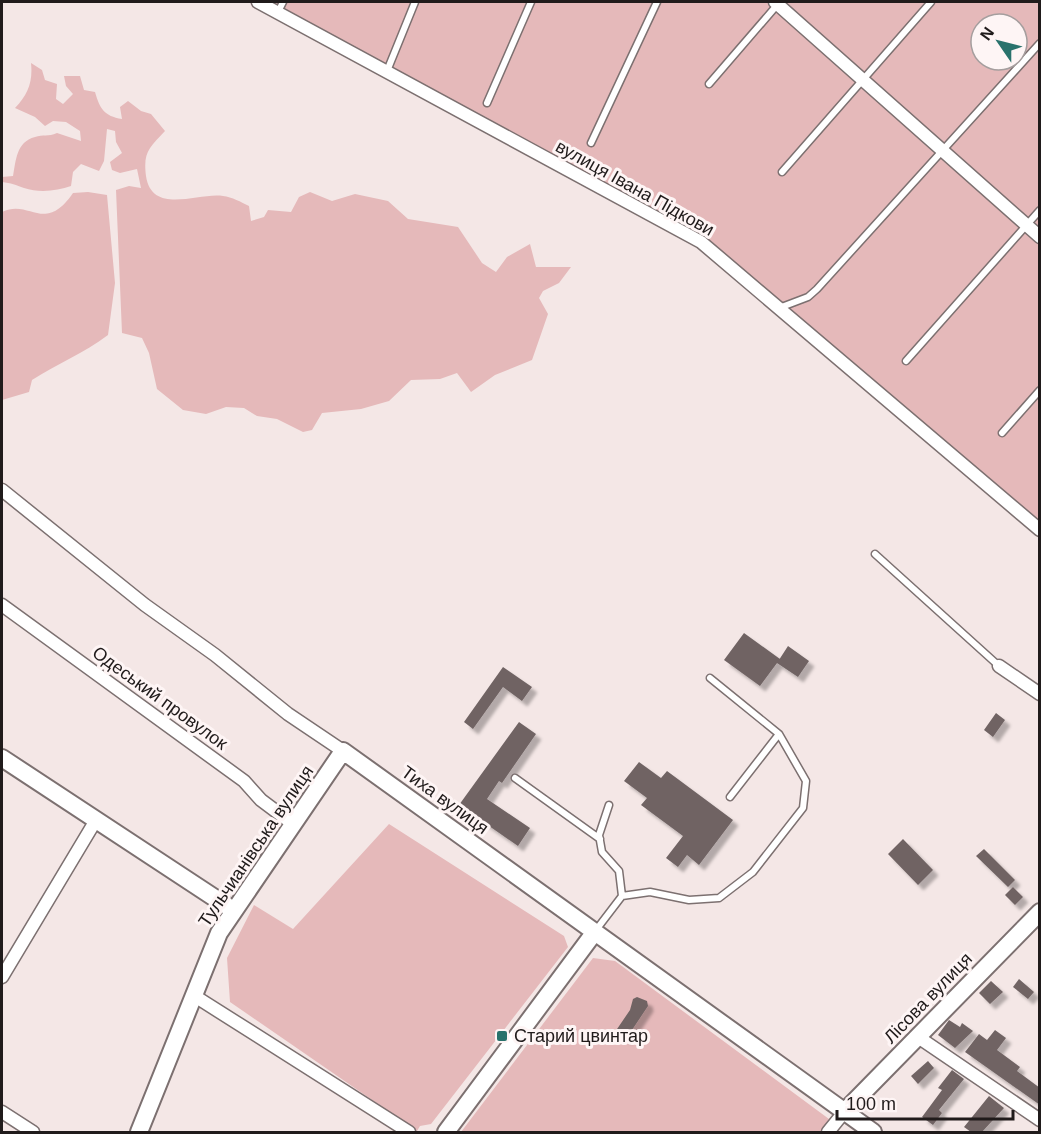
<svg xmlns="http://www.w3.org/2000/svg" width="1041" height="1134" viewBox="0 0 1041 1134" font-family="Helvetica,sans-serif">
<defs>
<filter id="shadow"><feDropShadow dx="5.5" dy="5.5" stdDeviation="1.5" flood-color="#0004"/></filter>
</defs>
<rect width="100%" height="100%" fill="#f4e7e6"/>
<path fill="#e5b9ba" fill-rule="evenodd" d="M268,2H1039V525L707,238ZM981,24H1017V60H981Z
M31,63L42,70L45,80L57,84L56,99L63,104L73,94L66,86L64,76H80L84,90L95,92C100,109 104,116 122,119L120,107L128,101L141,111L151,114L165,131C149,148 143,152 146,176C152,216 199,192 223,196C232,197 241,202 249,206L251,221L264,217L268,210L291,212L299,197L310,192L332,201L355,194L388,201L408,219L458,227L482,263L496,272L507,257L530,244L536,267H571L559,283L543,291L539,298L548,314L532,360L495,375L471,392L457,373L440,379L411,380L389,401L361,409L322,413L312,430L303,432L277,419L257,416L244,408L226,407L206,414L183,410L157,389L149,353L142,338L122,333L116,190L129,186L141,188L137,169L120,173L112,170L110,162L122,153L116,142L115,131L107,129L104,161L99,171L81,164L73,172L71,186C57,191 39,193 24,188C16,185 11,183 2,182V177L13,176C16,161 16,142 35,137C43,134 48,137 57,133L81,141L80,131L66,122L53,121L45,126L35,117L15,108C28,94 33,82 31,63Z
M88,192L107,195L115,283L108,335C84,353 57,364 32,380L29,392L2,400V212C30,198 44,235 73,193Z
M389,824L564,936L568,947L431,1124L420,1126L417,1131L230,1002L227,958L254,905L293,929Z
M593,958L615,961L829,1119L820,1132H461Z"/>
<path fill="#706464" filter="url(#shadow)" d="M744,633L780,659L760,686L724,660Z
M788,646L809,661L798,677L777,663Z
M503,667L532,687L522,701L503,687L473,729L464,722Z
M996,713L1005,720L993,737L984,730Z
M519,722L536,734L502,783L499,781L487,799L530,828L518,846L459,805Z
M639,762L661,778L667,771L733,820L699,865L687,855L678,867L666,858L683,836L641,805L647,798L624,781Z
M903,839L933,870L918,885L888,854Z
M984,849L1015,880L1008,887L976,856Z
M1013,887L1023,897L1015,905L1005,895Z
M1019,979L1034,992L1028,999L1013,987Z
M991,981L1003,992L990,1004L979,993Z
M637,997L647,1001L648,1006L626,1039L615,1032L630,1010L633,999Z
M949,1020L960,1027L962,1023L973,1031L955,1048L938,1035Z
M995,1030L1006,1038L997,1050L1020,1067L1017,1071L1040,1088V1105L965,1052L979,1034L987,1040Z
M928,1061L934,1068L918,1084L911,1076Z
M952,1070L964,1079L939,1110L942,1113L933,1125L922,1117L942,1090L938,1088Z
M989,1096L1004,1108L982,1132H971L964,1127Z"/>
<g fill="none" stroke-linecap="round" stroke-linejoin="round">
<g stroke="#7c7070" stroke-width="9">
<path id="lane" d="M278,12L283,2
M387,71L415,2
M709,84L778,4
M487,103L531,2
M591,143L657,2
M782,172L931,2
M779,308L808,297L817,289L1040,43
M906,361L1040,210
M1002,433L1040,390
M875,554L999,666
M515,778L600,839
M730,797L779,734
M609,805L599,835L602,852L619,871L622,896
M596,930L622,896L650,892L689,900L719,898L753,872L803,808L806,781L779,734L710,678"/>
</g>
<g stroke="#7c7070" stroke-width="15">
<path id="street" d="M258,2L701,242L1040,530
M775,2L1040,237
M2,490L145,605L215,655L288,714L343,751
M2,605L244,781L261,800L293,824
M999,666L1040,694
M2,977L96,820
M193,995L409,1132
M918,1037L1040,1120
M2,1112L33,1132
M828,1132L845,1111"/>
</g>
<g stroke="#7c7070" stroke-width="20">
<path id="secondary" d="M2,758L233,910
M845,1111L1040,912
M139,1132L219,933L343,751L873,1132
M446,1132L594,933"/>
</g>
<use href="#lane" stroke="#fff" stroke-width="6"/>
<use href="#street" stroke="#fff" stroke-width="12"/>
<use href="#secondary" stroke="#fff" stroke-width="16"/>
</g>
<rect fill="#29726c" stroke="#fef5f5" stroke-width="2" x="496" y="1030" width="12" height="12" rx="3"/>
<g text-anchor="middle" dominant-baseline="central" stroke-width="6" stroke-linejoin="round" paint-order="stroke">
<g font-size="18" fill="#201b1b" stroke="#fef5f5">
<text transform="translate(635 188) rotate(29)">вулиця Івана Підкови</text>
<text transform="translate(160 698) rotate(36)">Одеський провулок</text>
<text transform="translate(445 800) rotate(36)">Тиха вулиця</text>
<text transform="translate(256 846) rotate(-56)">Тульчианівська вулиця</text>
<text transform="translate(928 998) rotate(-46)">Лісова вулиця</text>
</g>
<g font-size="18" fill="#201b1b" stroke="#fef5f5" text-anchor="start">
<text x="514" y="1036">Старий цвинтар</text>
</g>
</g>
<rect width="1041" height="1134" fill="none" stroke="#201b1b" stroke-width="6"/>
<g transform="translate(999 42) rotate(305)"><circle r="28" fill="#fef5f5" stroke="#a59e9e" stroke-width="1.5"/>
<path d="M0-4.5L10 22L0 15L-10 22Z" fill="#29726c"/>
<text y="-9" font-size="16" font-weight="bold" text-anchor="middle" fill="#201b1b">N</text>
</g>
<path d="M837 1110v9h176v-9" fill="none" stroke="#201b1b" stroke-width="3"/>
<text x="846" y="1110" font-size="18" fill="#201b1b" stroke="#fef5f5" stroke-width="4.5" paint-order="stroke">100 m</text>
</svg>
